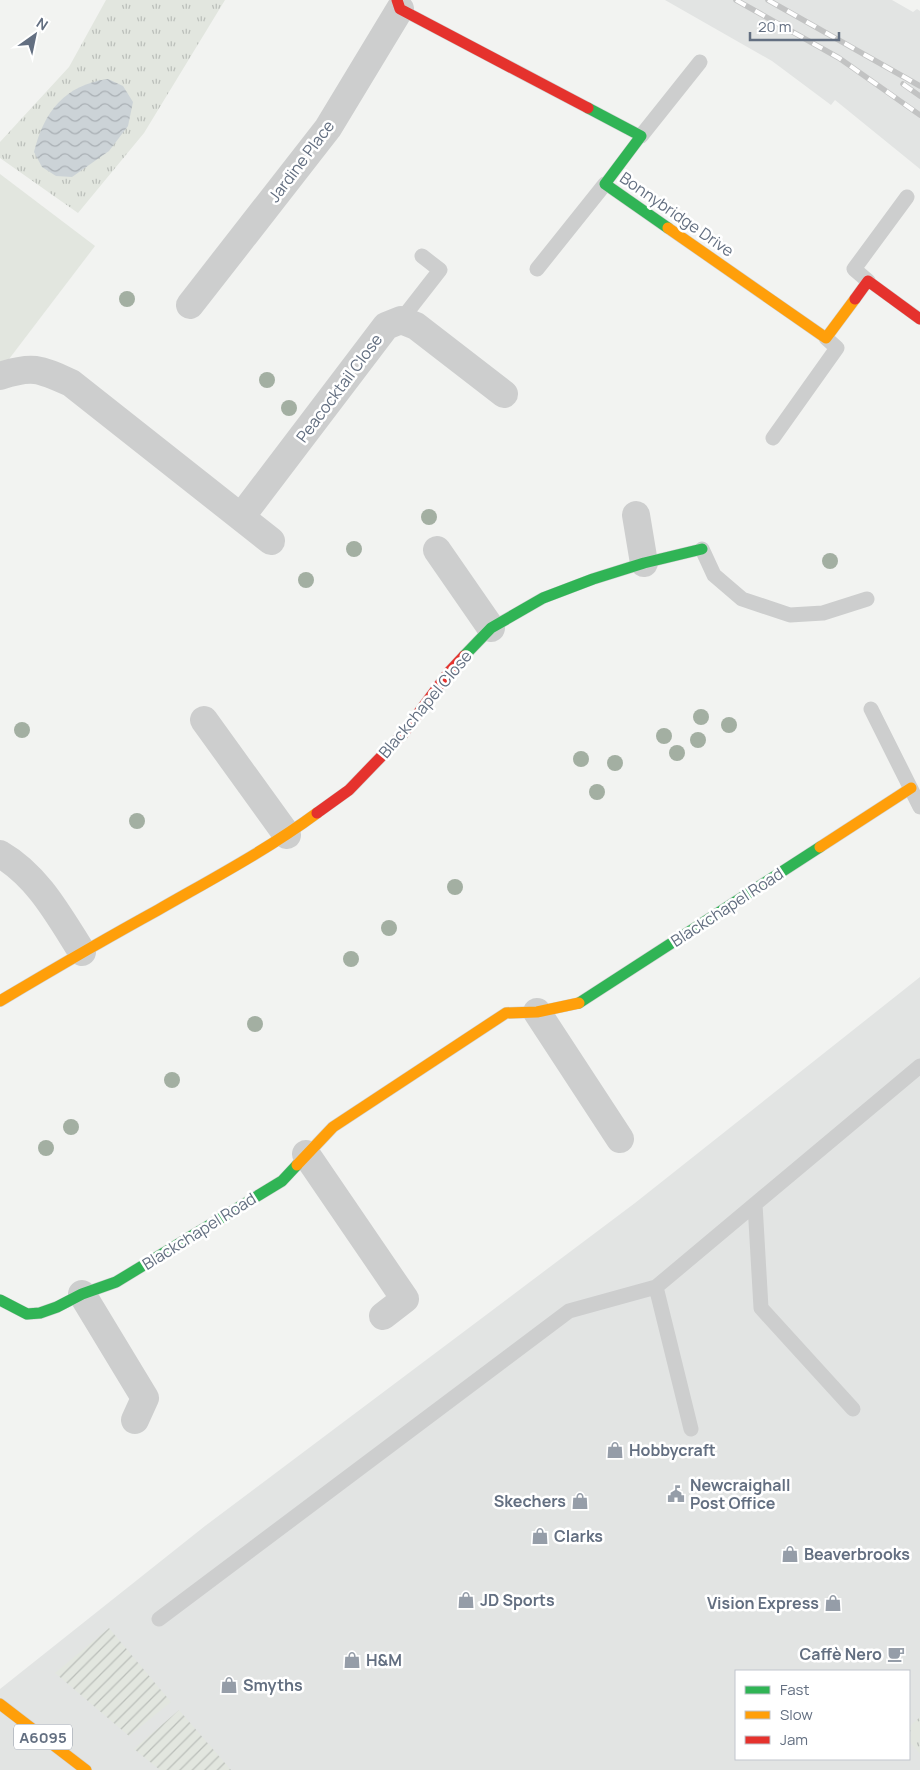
<svg xmlns="http://www.w3.org/2000/svg" width="920" height="1770" viewBox="0 0 920 1770" font-family="Manrope,sans-serif">
<defs>
<pattern id="park-tufts" width="24" height="20" patternUnits="userSpaceOnUse" patternTransform="scale(1.25)"><rect width="24" height="20" fill="#e2e6df"/><path d="M3 7l-1-3M5 7V3M7 7l1-3M15 17l-1-3M17 17v-4M19 17l1-3" fill="none" stroke="#bbbfba"/></pattern>
<pattern id="garden-furrows" width="10" height="10" patternUnits="userSpaceOnUse" patternTransform="scale(1.25)"><rect width="10" height="10" fill="#e2e6df"/><path d="M-1 1l2-2M0 10L10 0M9 11l2-2" fill="none" stroke="#bbbfba"/></pattern>
<pattern id="water-waves" width="16" height="10" patternUnits="userSpaceOnUse" patternTransform="scale(1.25)"><rect width="16" height="10" fill="#ccd3d7"/><path d="M0 5q4-4 8 0t8 0" fill="none" stroke="#a9afb4"/></pattern>
</defs>
<rect width="100%" height="100%" fill="#f2f3f1"/>
<path fill="#e2e4e3" fill-rule="evenodd" d="M665,0H892L913,12L917,9L920,11V169L835,100L831,105L772,61Z
M920,977V1770H0V1689L205,1526L635,1203ZM736,1671H909V1759H736Z"/>
<path fill="#e2e6df" d="M0,174L95,246L6,363L0,364Z"/>
<path fill="url(#park-tufts)" d="M106,0H225L144,133L78,213L0,158V142L69,67Z
M920,1717V1754L909,1741V1727Z"/>
<path fill="url(#garden-furrows)" d="M109,1628L171,1702L129,1736L55,1673Z
M179,1710L231,1770H160L134,1749Z"/>
<path fill="url(#water-waves)" d="M108,79L123,86L133,102L128,126L109,151L72,177L56,176L42,167L34,152C44,111 65,85 108,79Z"/>
<g fill="none" stroke-linecap="round" stroke-linejoin="round">
<g stroke="#cfd0d0" stroke-width="12">
<path id="fast" d="M588,108L641,136L605,184L668,228
M464,656L491,628L543,598L593,579L644,563L702,549
M579,1003L820,847
M0,1300L27,1314L40,1313L57,1307L82,1294L116,1282L282,1181L297,1165"/>
</g>
<g stroke="#cfd0d0" stroke-width="12">
<path id="slow" d="M668,228L826,338L855,299
M820,847L911,788
M0,1001C52,970 105,939 158,910C212,879 267,850 317,813
M297,1165L333,1127L506,1013L537,1012L579,1003
M0,1704L86,1770"/>
</g>
<g stroke="#cfd0d0" stroke-width="12">
<path id="jam" d="M397,0L400,9L588,108
M855,299L868,281L920,319
M317,813L349,790L403,734L449,672L464,656"/>
</g>
<path stroke="#cdcece" stroke-width="15" d="M641,136L700,62
M537,269L605,184
M868,281L854,269L907,197
M401,320L440,270L422,256
M773,438L837,348L826,338
M702,549L714,575L742,599L790,615L823,613L867,599
M871,709L920,807
M755,1204L761,1308L853,1409
M656,1287L691,1429
M159,1619L569,1311L656,1287L920,1066"/>
<path stroke="#cdcece" stroke-width="28" d="M190,305L328,128L400,9
M0,376C33,365 40,369 71,383L271,541
M636,515L644,563
M241,517L386,326L401,320L416,326L504,394
M437,550L491,628
M204,720L287,835
M0,854C38,876 59,916 82,952
M537,1012L620,1139
M306,1154L405,1299L383,1316
M82,1294L145,1398L135,1420"/>
<use href="#fast" stroke="#30b455" stroke-width="11"/>
<use href="#slow" stroke="#ff9f0a" stroke-width="11"/>
<use href="#jam" stroke="#e5322d" stroke-width="11"/>
<g stroke="#c2c3c3" stroke-width="5.5">
<path id="rail" d="M736,0L839,58L920,115
M768,0L920,86
M903,84L920,96"/>
</g>
<use href="#rail" stroke="#fff" stroke-width="4" stroke-dasharray="11" stroke-linecap="butt"/>
</g>
<g fill="#a3afa2">
<circle cx="127" cy="299" r="8"/>
<circle cx="267" cy="380" r="8"/>
<circle cx="289" cy="408" r="8"/>
<circle cx="429" cy="517" r="8"/>
<circle cx="354" cy="549" r="8"/>
<circle cx="830" cy="561" r="8"/>
<circle cx="306" cy="580" r="8"/>
<circle cx="701" cy="717" r="8"/>
<circle cx="729" cy="725" r="8"/>
<circle cx="22" cy="730" r="8"/>
<circle cx="664" cy="736" r="8"/>
<circle cx="698" cy="740" r="8"/>
<circle cx="677" cy="753" r="8"/>
<circle cx="581" cy="759" r="8"/>
<circle cx="615" cy="763" r="8"/>
<circle cx="597" cy="792" r="8"/>
<circle cx="137" cy="821" r="8"/>
<circle cx="455" cy="887" r="8"/>
<circle cx="389" cy="928" r="8"/>
<circle cx="351" cy="959" r="8"/>
<circle cx="255" cy="1024" r="8"/>
<circle cx="172" cy="1080" r="8"/>
<circle cx="71" cy="1127" r="8"/>
<circle cx="46" cy="1148" r="8"/>
</g>
<defs>
<g id="shop-bare" transform="scale(1.35)"><path d="M-5-2.5h2.3a2.7 3.5 0 0 1 5.4 0H5L5.5 6h-11ZM-1.5-2.5h3a1.5 2.3 0 0 0-3 0Z" fill="#959da8" stroke="#fff" stroke-width="2.5" paint-order="stroke"/></g>
<g id="civic-bare" transform="scale(1.35)"><path d="M-.6-6.5H3V-4.5H.6V-3L4-1V1h2V6H-6V1h2V-1L-.6-3ZM-1.2 2.5V6h2.4V2.5Z" fill="#959da8" stroke="#fff" stroke-width="2.5" paint-order="stroke"/></g>
<g id="cafe-bare" transform="scale(1.35)"><path d="M-5.5-4.5H6V0H3Q3 3.5 0 3.5H-2.5Q-5.5 3.5-5.5 0ZM3-3.2v2h1.7v-2ZM-6 4.5H4V6H-6Z" fill="#959da8" stroke="#fff" stroke-width="2.5" paint-order="stroke"/></g>
</defs>
<g fill-rule="evenodd">
<use href="#shop-bare" x="615" y="1450"/>
<use href="#civic-bare" x="676" y="1494"/>
<use href="#shop-bare" x="580" y="1501"/>
<use href="#shop-bare" x="540" y="1536"/>
<use href="#shop-bare" x="790" y="1554"/>
<use href="#shop-bare" x="466" y="1600"/>
<use href="#shop-bare" x="833" y="1603"/>
<use href="#cafe-bare" x="896" y="1654"/>
<use href="#shop-bare" x="352" y="1660"/>
<use href="#shop-bare" x="229" y="1685"/>
</g>
<g text-anchor="middle" dominant-baseline="central" stroke-width="5" stroke-linejoin="round" paint-order="stroke">
<rect fill="#fff" stroke="#929aa7" stroke-width="1" x="14" y="1724.5" width="58" height="25" rx="4"/>
<g font-size="15" font-weight="bold" fill="#636f81">
<text x="43" y="1737">A6095</text>
</g>
<g font-size="16" fill="#636f81" stroke="#fff">
<text transform="translate(301 161) rotate(-53)">Jardine Place</text>
<text transform="translate(677 214) rotate(35)">Bonnybridge Drive</text>
<text transform="translate(339 388) rotate(-53)">Peacocktail Close</text>
<text transform="translate(425 704) rotate(-50)">Blackchapel Close</text>
<text transform="translate(727 907) rotate(-33)">Blackchapel Road</text>
<text transform="translate(199 1231) rotate(-32)">Blackchapel Road</text>
</g>
<g font-size="16" font-weight="bold" fill="#636f81" stroke="#fff" text-anchor="start">
<text x="629" y="1450">Hobbycraft</text>
<text x="690" y="1485">Newcraighall<tspan x="690" dy="18">Post Office</tspan></text>
<text x="566" y="1501" text-anchor="end">Skechers</text>
<text x="554" y="1536">Clarks</text>
<text x="804" y="1554">Beaverbrooks</text>
<text x="480" y="1600">JD Sports</text>
<text x="819" y="1603" text-anchor="end">Vision Express</text>
<text x="882" y="1654" text-anchor="end">Caffè Nero</text>
<text x="366" y="1660">H&amp;M</text>
<text x="243" y="1685">Smyths</text>
</g>
</g>
<rect x="735" y="1670" width="175" height="90" fill="#ffffff" stroke="#c1c5cd"/>
<rect x="745" y="1686" width="25" height="8" fill="#30b455" stroke="#c1c5cd"/>
<text x="780" y="1695" font-size="15" fill="#636f81">Fast</text>
<rect x="745" y="1711" width="25" height="8" fill="#ff9f0a" stroke="#c1c5cd"/>
<text x="780" y="1720" font-size="15" fill="#636f81">Slow</text>
<rect x="745" y="1736" width="25" height="8" fill="#e5322d" stroke="#c1c5cd"/>
<text x="780" y="1745" font-size="15" fill="#636f81">Jam</text>
<g transform="translate(35 35) rotate(33)" stroke="#ffffff" stroke-width="4" paint-order="stroke">
<path d="M0-4L9 19L0 12L-9 19Z" fill="#636f81"/>
<text y="-8" font-size="14" font-weight="bold" text-anchor="middle" fill="#636f81">N</text>
</g>
<path d="M750 32v8h89v-8" fill="none" stroke="#636f81" stroke-width="2.5"/>
<text x="758" y="32" font-size="15" fill="#636f81" stroke="#ffffff" stroke-width="4" paint-order="stroke">20 m</text>
</svg>
